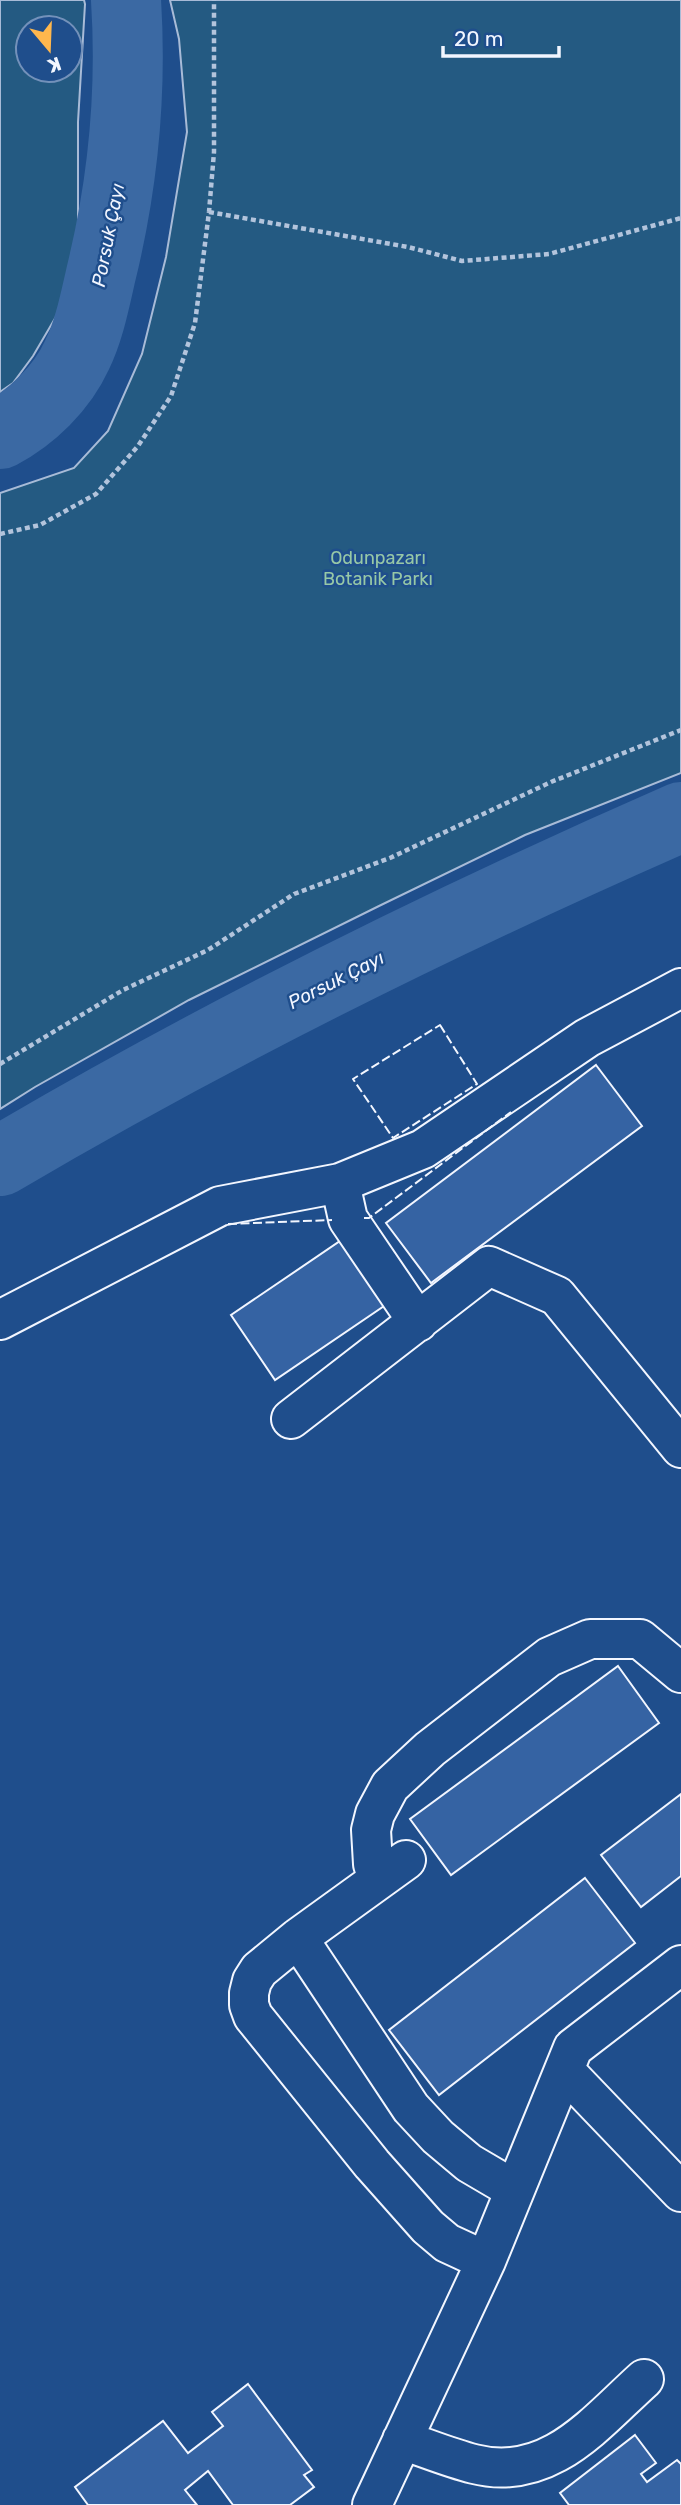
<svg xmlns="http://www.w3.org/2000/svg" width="681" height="2505" viewBox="0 0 681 2505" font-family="Rubik,sans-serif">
<rect width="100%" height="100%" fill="#1f4e8c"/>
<path fill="#245a82" stroke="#a8bbd7" stroke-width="2" fill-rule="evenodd" d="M0,0H84L85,4L78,122V229L71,275L57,315L33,356L13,383L0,392ZM70,28V70H28V28Z
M170,0H681V773L525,835L379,906L189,1000L35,1087L0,1109V493L74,468L108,431L142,354L166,257L187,132L179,39Z"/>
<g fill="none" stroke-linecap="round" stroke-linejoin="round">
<path stroke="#3b69a3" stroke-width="70" d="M0,434C32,417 62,388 77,355C89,331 95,300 101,274C123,184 132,93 126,0
M0,1161C219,1032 448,919 681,817"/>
</g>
<path fill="#3563a3" stroke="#f2f6ff" stroke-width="2" d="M596,1065L642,1126L431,1283L386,1223Z
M343,1239L387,1304L275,1380L231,1315Z
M618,1666L659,1723L451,1875L410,1819Z
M681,1794V1876L641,1907L601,1855Z
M585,1878L635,1943L439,2095L389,2030Z
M248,2384L312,2470L304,2475L314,2487L290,2505H233L208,2471L185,2490L197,2505H88L75,2487L163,2421L188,2453L223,2426L212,2412Z
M635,2435L656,2463L641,2474L647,2482L677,2460L681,2464V2505H569L560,2493Z"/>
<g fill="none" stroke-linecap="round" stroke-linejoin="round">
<g stroke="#f2f6ff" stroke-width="42">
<path id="minor" d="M340,1183L348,1219L418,1322
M0,1320L220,1206L340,1183L423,1149L587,1038L681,988
M291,1419L489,1266L557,1296L681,1448
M406,1860L298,1938L259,1970L252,1981L249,1993V2005L253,2016L372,2164L428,2227L447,2243L486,2261
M378,1880L373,1864L371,1830L375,1814L390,1786L430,1749L549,1657L590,1639H640L681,1673
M298,1938L411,2108L438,2137L469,2163L515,2190
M564,2070L681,2192
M402,2440C426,2448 450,2458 474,2464C549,2483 595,2423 644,2379
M372,2505L486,2261L573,2048L681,1965"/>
</g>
<path stroke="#b3c4dc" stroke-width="4.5" stroke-dasharray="5 3.5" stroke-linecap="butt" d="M209,212L408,247L462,261L549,254L681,218
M0,534L40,525L96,494L138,446L171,396L195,323L209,212L214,152V0
M0,1064L123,990L208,950L294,894L390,858L551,782L681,730"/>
<use href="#minor" stroke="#1f4e8c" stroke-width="38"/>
<path stroke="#f2f6ff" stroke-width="2" stroke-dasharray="9 3.5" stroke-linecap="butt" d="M440,1025L477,1084L393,1138L353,1079Z
M364,1218H369L511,1112
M228,1224L332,1220"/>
</g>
<g text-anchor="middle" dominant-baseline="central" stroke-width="5" stroke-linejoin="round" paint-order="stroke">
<g font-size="18" fill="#97c8a6" stroke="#1f4e8c">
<text x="378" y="558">Odunpazarı<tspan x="378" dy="21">Botanik Parkı</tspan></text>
</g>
<g font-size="19" font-style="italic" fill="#f2f6ff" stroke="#1f4e8c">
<text transform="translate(108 235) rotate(-79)">Porsuk Çayı</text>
<text transform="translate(336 980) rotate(-27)">Porsuk Çayı</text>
</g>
</g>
<g transform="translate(49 49) rotate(161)"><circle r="33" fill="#1f4e8c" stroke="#7391ba" stroke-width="2"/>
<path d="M0-5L12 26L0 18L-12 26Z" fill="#ffb74d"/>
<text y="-10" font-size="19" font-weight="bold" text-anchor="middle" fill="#f2f6ff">K</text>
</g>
<path d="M443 46v10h116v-10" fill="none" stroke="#f2f6ff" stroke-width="3.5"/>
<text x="454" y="46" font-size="21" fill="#f2f6ff" stroke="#1f4e8c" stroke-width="5" paint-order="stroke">20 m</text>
</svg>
